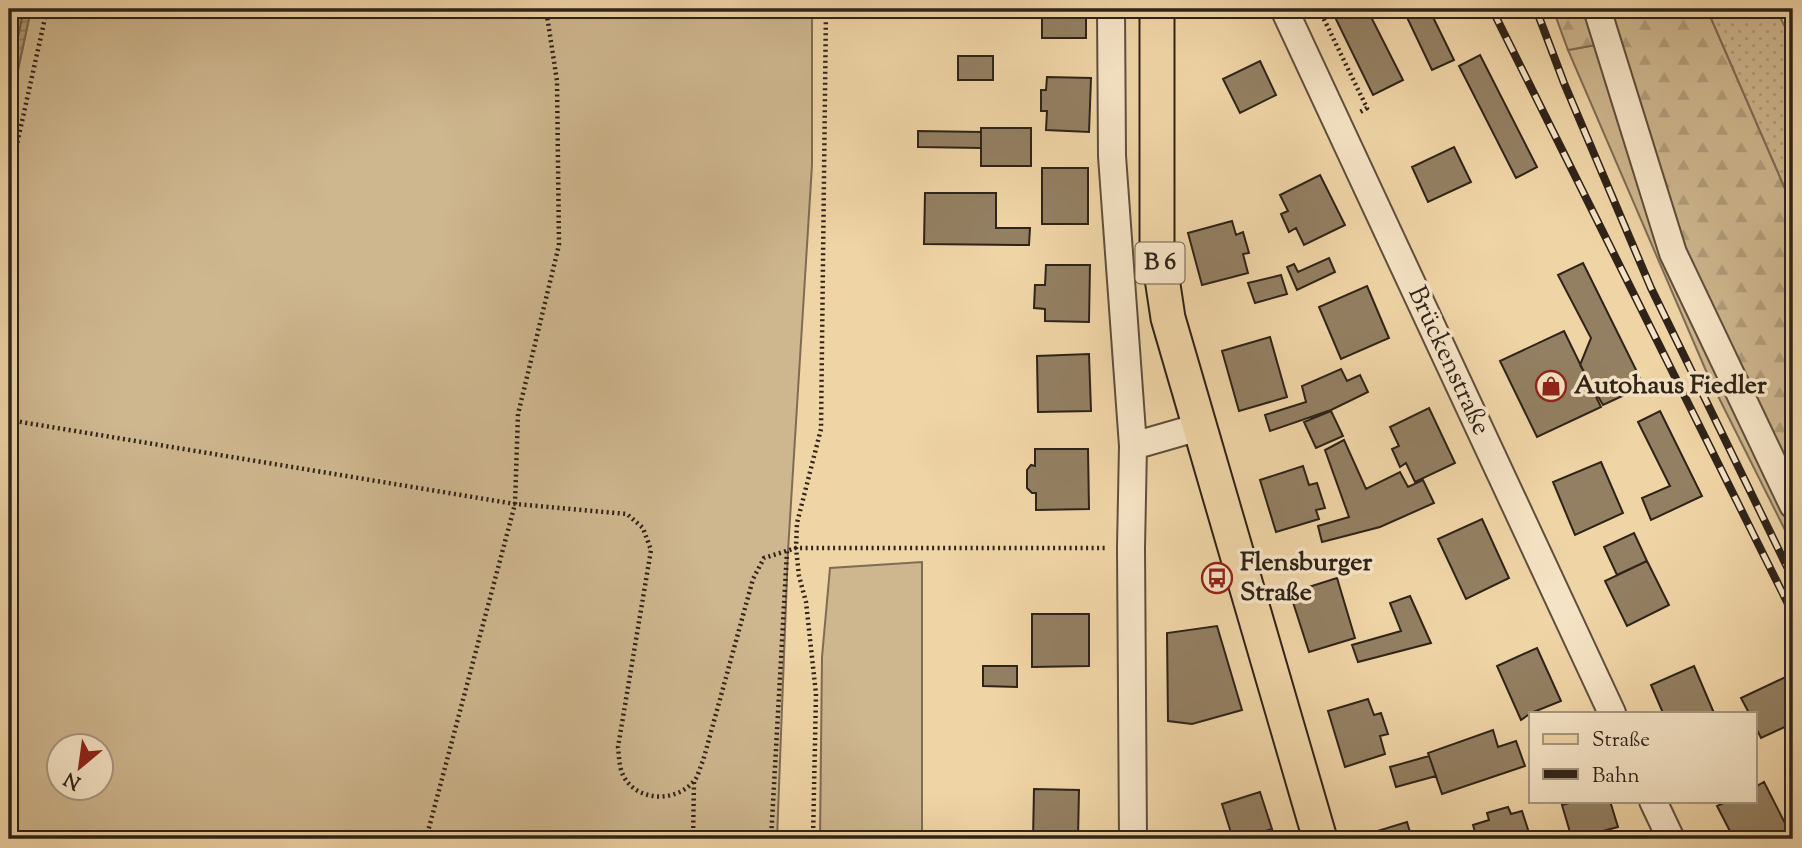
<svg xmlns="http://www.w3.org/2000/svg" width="1802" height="848" viewBox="0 0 1802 848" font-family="'Sorts Mill Goudy',serif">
<defs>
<pattern id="forest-firs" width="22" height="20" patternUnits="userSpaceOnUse" patternTransform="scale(1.75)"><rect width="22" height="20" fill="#ceb68e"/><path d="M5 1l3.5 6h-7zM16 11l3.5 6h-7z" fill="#b19c7a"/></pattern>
<pattern id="garden-dots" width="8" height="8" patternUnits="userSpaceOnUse" patternTransform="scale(1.75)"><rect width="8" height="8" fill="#ceb68e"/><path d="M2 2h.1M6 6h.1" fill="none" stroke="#b19c7a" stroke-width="1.8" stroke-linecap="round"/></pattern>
<pattern id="water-rules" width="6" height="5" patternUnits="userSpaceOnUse" patternTransform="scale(1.75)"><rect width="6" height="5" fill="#ae9876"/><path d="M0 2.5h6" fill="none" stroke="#8e7c60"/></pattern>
</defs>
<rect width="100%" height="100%" fill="#efd4a6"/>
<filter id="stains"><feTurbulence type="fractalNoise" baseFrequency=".00286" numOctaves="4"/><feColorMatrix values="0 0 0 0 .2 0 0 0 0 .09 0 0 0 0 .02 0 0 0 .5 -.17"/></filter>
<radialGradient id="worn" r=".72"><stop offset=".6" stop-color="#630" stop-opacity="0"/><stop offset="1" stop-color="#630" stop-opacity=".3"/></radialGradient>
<path fill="#ceb68e" stroke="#7e6c54" stroke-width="2" fill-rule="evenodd" d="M31,9H812V165L788,551L777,839H390L391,831L307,839H9V112ZM60,746H102V788H60Z
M1601,44L1793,517V546L1710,380L1568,50Z
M922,562V839H820L822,657L830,568Z"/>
<path fill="url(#forest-firs)" stroke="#7e6c54" stroke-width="2" d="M1553,9H1590L1601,44L1568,50Z
M1604,9H1707L1793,207V489L1678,249Z
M392,831L390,839H307Z"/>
<path fill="url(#garden-dots)" stroke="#7e6c54" stroke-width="2" d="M1707,9H1776L1793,43V207Z"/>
<path fill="url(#water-rules)" stroke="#7b6951" stroke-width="2" d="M9,9H31L9,112Z"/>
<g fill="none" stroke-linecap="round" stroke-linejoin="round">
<path stroke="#6e5e48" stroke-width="2" d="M9,79L24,9"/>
</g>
<path fill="#937f62" stroke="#2f2319" stroke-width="2" d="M1042,9H1086V38H1042Z
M1331,9H1367L1403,80L1373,95Z
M1403,9H1429L1454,60L1432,70Z
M1480,55L1537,167L1516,178L1459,66Z
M958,56H993V80H958Z
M1260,61L1276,95L1240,113L1223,79Z
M1047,77L1091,78L1089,132L1046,130L1047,111H1041V90H1046Z
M981,128H1031V166H981Z
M918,131L981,132V148L918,147Z
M1454,147L1471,182L1428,202L1412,167Z
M1042,168H1088V224H1042Z
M1320,175L1345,225L1304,245L1296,228L1289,232L1281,214L1288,211L1280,195Z
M925,193H996V228H1030L1029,245L924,244Z
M1232,221L1236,235L1243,232L1249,253L1243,254L1248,273L1202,285L1188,233Z
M1329,258L1335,272L1297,290L1287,267L1294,264L1298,272Z
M1583,263L1644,386L1603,405L1580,365L1591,338L1558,275Z
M1046,265H1090L1089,322L1045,321V309L1034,308L1035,285H1045Z
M1281,275L1287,294L1255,303L1248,283Z
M1367,286L1389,338L1341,359L1319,307Z
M1564,331L1601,407L1537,437L1500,361Z
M1270,337L1287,397L1239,411L1222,351Z
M1089,354L1091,411L1038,412L1037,356Z
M1341,369L1347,381L1360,375L1368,392L1331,410L1270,431L1265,415L1306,402L1302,386Z
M1429,408L1455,463L1415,482L1406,463L1400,467L1392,449L1399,446L1390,427Z
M1331,411L1343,436L1316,448L1304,422Z
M1660,411L1702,496L1651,520L1642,498L1670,486L1638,422Z
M1344,440L1366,489L1400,472L1408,487L1423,480L1434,503L1380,527L1322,542L1318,526L1349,517L1325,450Z
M1035,449H1088L1089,509L1036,510V493H1032L1027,488V470L1031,465L1035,466Z
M1601,462L1623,513L1575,535L1553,482Z
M1303,466L1309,485L1317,483L1325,508L1316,510L1319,519L1276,532L1260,480Z
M1482,519L1509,578L1466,599L1438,539Z
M1634,533L1647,561L1617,575L1604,547Z
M1647,561L1669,605L1627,626L1605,581Z
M1337,578L1355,638L1309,652L1290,593Z
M1410,596L1431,643L1358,662L1352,645L1401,631L1390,603Z
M1032,614H1089V666L1032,667Z
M1217,626L1242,710L1192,724L1168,721L1167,633Z
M1537,648L1561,701L1531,713L1521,720L1497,666Z
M983,666H1017V687L983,686Z
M1694,666L1714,713H1663L1651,685Z
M1792,674L1793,723L1761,738L1755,726V713H1749L1741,698Z
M1368,699L1374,715L1381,713L1388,734L1380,736L1385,754L1345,767L1328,711Z
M1493,730L1498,747L1516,741L1525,766L1442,794L1428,753Z
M1429,756L1436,776L1396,787L1390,767Z
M1764,782L1790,833L1776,839H1734L1717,806L1728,801H1755V787Z
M1034,789L1079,790L1078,839H1033Z
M1260,792L1272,829L1240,839H1233L1222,804Z
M1577,801H1610L1618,827L1572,839L1562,805Z
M1508,807L1511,814L1522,811L1531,839H1477L1473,825L1489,820L1487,813Z
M1407,822L1412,839H1366L1364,835Z"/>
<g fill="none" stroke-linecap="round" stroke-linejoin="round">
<g stroke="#5f4f3c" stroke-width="30">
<path id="minor" d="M1111,9L1112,156L1133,446L1131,548L1133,839
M1284,9L1612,713
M1597,9L1673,253L1793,505
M1133,446L1199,427
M1653,801L1671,839"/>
</g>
<g stroke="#2f2319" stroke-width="37">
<path id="major" d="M1157,9V245L1168,318L1320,839"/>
</g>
<path stroke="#2f2319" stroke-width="4.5" stroke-dasharray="2 3.5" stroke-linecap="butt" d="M1319,9L1367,108L1360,112
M1787,9L1793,21
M9,180L47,9
M9,420L515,504L627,514L643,528L651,550L618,747C619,755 619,767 623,775C636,802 676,803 694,781C698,777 700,767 703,761L753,579L764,558L796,548H1106
M426,839L515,504L518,414L559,245L557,81L546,9
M693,839L694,782
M771,839L787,551
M813,839L816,694L806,602L799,576L796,548L797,523L821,429L826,9"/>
<use href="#minor" stroke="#f5e3c5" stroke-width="26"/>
<use href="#major" stroke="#efd4a6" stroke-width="33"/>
<g stroke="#2f2319" stroke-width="8">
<path id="rail" d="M1492,9L1793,614
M1536,9L1564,83L1651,288L1793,579"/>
</g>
<use href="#rail" stroke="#f5e3c5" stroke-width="5" stroke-dasharray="16" stroke-linecap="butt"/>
</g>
<defs>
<g id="shop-ring" transform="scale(1.575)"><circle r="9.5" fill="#f5e3c5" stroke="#8f2418" stroke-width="1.5"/><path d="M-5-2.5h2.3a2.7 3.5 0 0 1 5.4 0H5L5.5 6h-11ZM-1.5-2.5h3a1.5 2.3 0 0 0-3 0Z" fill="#8f2418"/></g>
<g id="bus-ring" transform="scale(1.575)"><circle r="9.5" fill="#f5e3c5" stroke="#8f2418" stroke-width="1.5"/><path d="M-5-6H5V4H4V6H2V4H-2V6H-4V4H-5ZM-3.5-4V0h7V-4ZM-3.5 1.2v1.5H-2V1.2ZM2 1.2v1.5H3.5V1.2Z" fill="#8f2418"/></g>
</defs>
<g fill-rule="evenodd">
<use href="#shop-ring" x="1551" y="386"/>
<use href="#bus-ring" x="1217" y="578"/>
</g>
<g text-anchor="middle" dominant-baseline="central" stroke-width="7" stroke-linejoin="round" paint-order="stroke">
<rect fill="#f5e3c5" stroke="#6a5d4d" stroke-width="2" x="1135.5" y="242.5" width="49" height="41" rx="5"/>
<g font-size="24" font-weight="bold" fill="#2f2319">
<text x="1160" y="263">B 6</text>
</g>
<g font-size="26" fill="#2f2319" stroke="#f5e3c5">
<text transform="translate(1448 361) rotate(65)">Brückenstraße</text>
</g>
<g font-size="26" font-weight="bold" fill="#2f2319" stroke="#f5e3c5" text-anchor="start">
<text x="1574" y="386">Autohaus Fiedler</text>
<text x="1240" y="563">Flensburger<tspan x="1240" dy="30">Straße</tspan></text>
</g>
</g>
<rect width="1802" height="848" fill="none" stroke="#efd4a6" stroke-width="35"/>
<rect x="10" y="10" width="1781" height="827" fill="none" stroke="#2f2319" stroke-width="3.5"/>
<rect x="18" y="18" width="1767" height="813" fill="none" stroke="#2f2319" stroke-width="2"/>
<rect x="1529" y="712" width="228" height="91" fill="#f5e3c5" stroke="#a69680" stroke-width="2"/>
<rect x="1543" y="734" width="35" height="10" fill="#efd4a6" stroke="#a69680" stroke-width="2"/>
<text x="1592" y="746" font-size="21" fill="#2f2319">Straße</text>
<rect x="1543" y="769" width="35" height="10" fill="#2f2319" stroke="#a69680" stroke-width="2"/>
<text x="1592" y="782" font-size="21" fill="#2f2319">Bahn</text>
<g transform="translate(80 767) rotate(209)"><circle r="33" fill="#f5e3c5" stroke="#a69680" stroke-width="2"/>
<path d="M0-5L12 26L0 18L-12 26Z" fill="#8f2418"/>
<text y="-10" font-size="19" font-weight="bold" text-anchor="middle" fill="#2f2319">N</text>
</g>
<rect width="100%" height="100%" filter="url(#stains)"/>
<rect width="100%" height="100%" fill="url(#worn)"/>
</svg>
